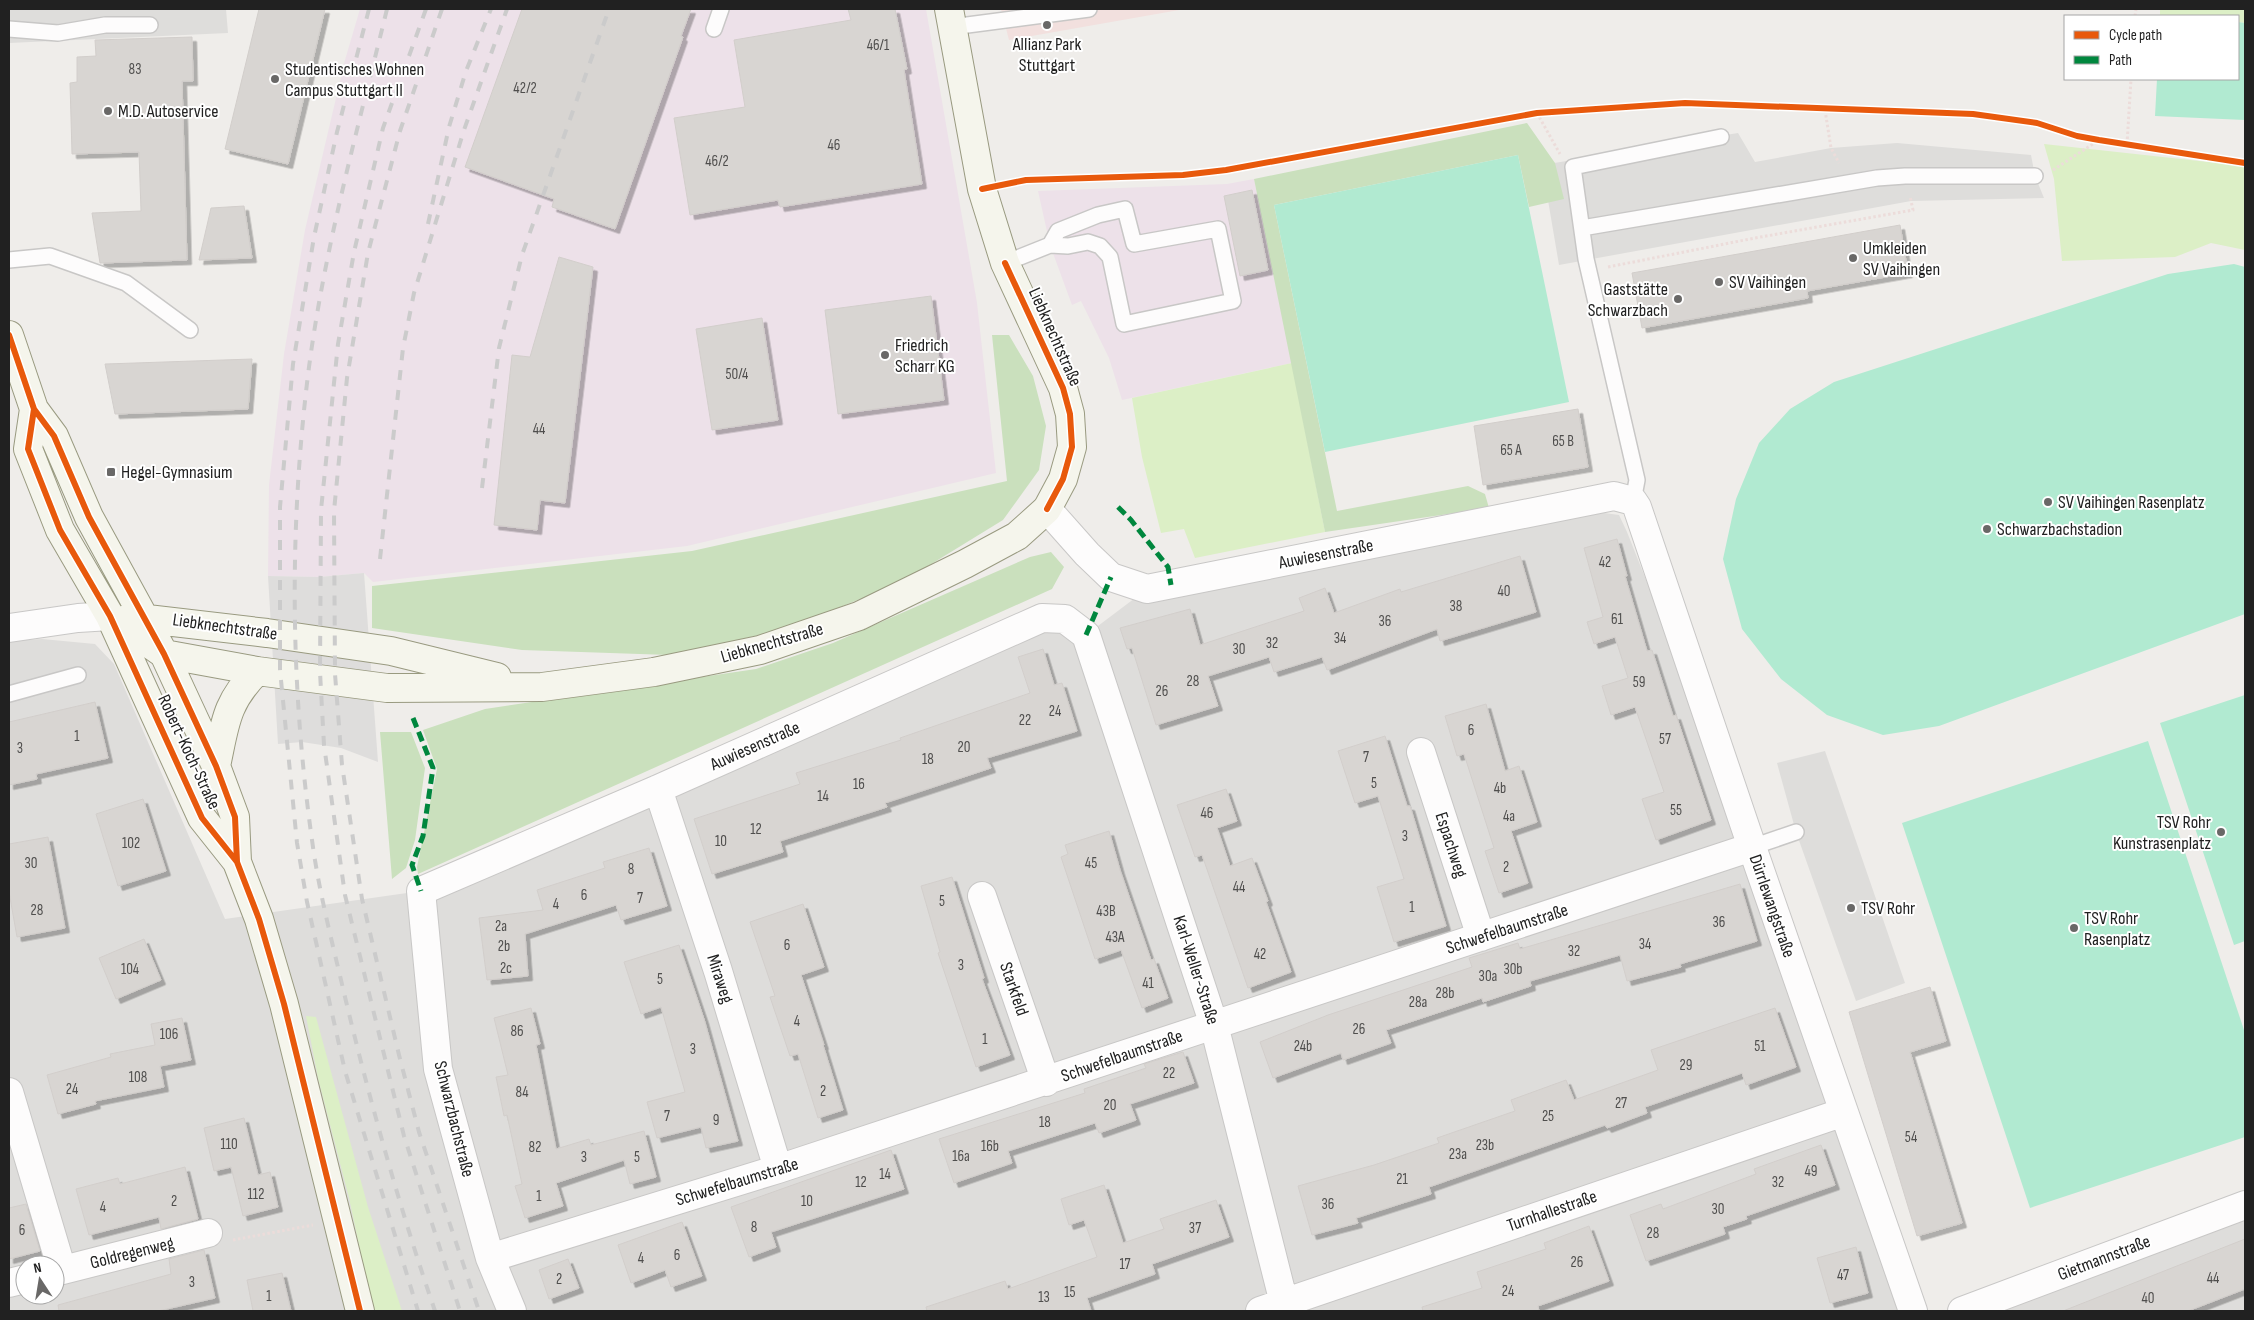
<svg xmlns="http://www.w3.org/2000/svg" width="2254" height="1320" viewBox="0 0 2254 1320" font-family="'Sofia Sans Condensed',sans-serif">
<defs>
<filter id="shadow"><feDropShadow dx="4.5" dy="4.5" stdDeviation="0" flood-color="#0004"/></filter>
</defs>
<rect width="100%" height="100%" fill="#efedea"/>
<path fill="#dedddb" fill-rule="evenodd" d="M9,9H226L228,33L9,43Z
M1738,133L1755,162L1831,148L1897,143L2031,155L2035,176L2044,198L1911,201L1559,265L1542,165Z
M1597,512L1619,515L1627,532L1752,847L1913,1311H9V641L42,639L95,644L114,664L225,919L421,891L1042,618L1086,635L1147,589ZM25,1265H55V1295H25Z
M1825,751L1905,983L1856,1001L1796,832L1777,763Z
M2245,1205V1311H1962Z"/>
<path fill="#f2e0de" d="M1001,9H1185L1009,40Z"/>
<path fill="#ede1e9" d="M360,9H926L977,303L996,473L687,546L373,582L364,573L319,577L268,576L269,485L284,354L305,230L345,60Z
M1254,179L1292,363L1122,400L1109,358L1081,301L1072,305L1050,245L1038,191L1227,184Z"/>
<path fill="#dcefc6" d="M2160,9H2245V23L2238,22V16H2160Z
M2044,144L2245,166V250L2211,243L2175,257L2062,261L2054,179Z
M1292,363L1325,532L1195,558L1184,529L1161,533L1142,457L1132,398Z
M306,1016L316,1017L368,1207L402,1311H373L349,1198L318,1078Z"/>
<path fill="#cae0bd" d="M1527,123L1555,163L1564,199L1529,207L1518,155L1274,205L1337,511L1468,486L1485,494L1489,508L1325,532L1254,179Z
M992,335H1009L1033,376L1046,426L1039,470L1003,520L902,582L786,629L669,655L522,650L372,628V586L692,551L1007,481Z
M1051,552L1064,567L1052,589L418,874L417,867L437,769L423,730L485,709L756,669L833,643L1030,557Z
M380,732H411L425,768L415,840L406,868L392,879Z"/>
<path fill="#b1ead1" d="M2238,22L2245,23V120L2155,116L2157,79H2238Z
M1518,155L1569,402L1325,452L1274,205Z
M2234,264L2245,267V614L1939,726L1883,735L1827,715L1781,679L1742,629L1723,559L1736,499L1759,443L1790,409L1834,382L2168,274Z
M2245,695V941L2234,945L2160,723Z
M2148,741L2245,1033V1137L2030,1208L1902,823Z"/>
<path fill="#dedddc" d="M364,573L378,762L341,748L302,742L278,744L268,576L319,577Z"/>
<path fill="#d8d5d2" stroke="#d2cecb" filter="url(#shadow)" d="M259,9H325L288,164L225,149Z
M522,9H691L681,36L683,37L615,229L552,207L554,199L465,167Z
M848,9H895L907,69L904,70L922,184L780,207L778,200L690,215L674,118L745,107L734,40L851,20Z
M192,37L193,81H182L187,260L100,263L92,213L141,211L139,152L72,154L70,83L77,82V57L96,56L95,40Z
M1252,190L1268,270L1240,276L1224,196Z
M244,206L252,258L199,260L211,208Z
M1900,225L1908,273L1807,291L1808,298L1642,328L1632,273Z
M559,257L593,267L565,503L540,500L537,530L494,525L512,355L530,357Z
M931,296L944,400L838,414L825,310Z
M762,318L778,420L712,430L696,329Z
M252,359L248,409L115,414L105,364Z
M1578,409L1588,467L1483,485L1474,426Z
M1617,539L1627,576H1625L1647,651L1652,650L1673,716L1676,715L1711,820L1656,840L1642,799L1664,792L1635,707L1611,715L1602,686L1628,678L1615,637L1594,644L1587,622L1603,617L1584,548Z
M1520,556L1536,612L1440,641L1437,629L1327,670L1322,657L1274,672L1269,657L1208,676L1218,706L1156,725L1132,648L1127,649L1120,628L1190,609L1200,645L1304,611L1299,598L1325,588L1334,613L1400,589L1401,592Z
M1043,649L1054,685L1062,683L1077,731L987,758L991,768L885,803L887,807L780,841L783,852L712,874L694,819L800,784L796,773L901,740L900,738L1030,693L1018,657Z
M95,702L108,758L36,774L37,779L9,785V722Z
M1486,704L1505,771L1519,766L1537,822L1511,831L1528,883L1499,893L1485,851L1494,848L1464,754L1457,756L1445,716Z
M1385,736L1407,806H1410L1446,926L1394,942L1377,887L1404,879L1378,796L1355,803L1338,751Z
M1226,789L1237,821L1217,828L1230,866L1252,858L1268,901L1266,902L1291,972L1248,988L1202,855L1195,857L1177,805Z
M143,799L166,871L118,886L96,814Z
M1109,831L1120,870L1151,960L1154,959L1168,998L1142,1008L1121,950L1095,959L1061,857L1068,854L1065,845Z
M48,837L65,928L17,937L9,892V844Z
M649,848L667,906L621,920L616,905L525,934L528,976L487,980L479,918L543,910L537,890L605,868L603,862Z
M952,877L984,978L982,979L1010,1055L976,1067L938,953L940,952L921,886Z
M1740,884L1757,941L1680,964L1681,967L1627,981L1620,955L1530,981L1531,986L1483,1002L1482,998L1386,1030L1391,1043L1343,1060L1341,1053L1273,1078L1260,1042L1328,1015L1472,967L1469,958L1518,943L1520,949Z
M803,904L824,967L801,975L824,1045H823L843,1110L818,1118L798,1054L790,1056L770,997L775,996L750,922Z
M144,939L161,980L116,999L99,958Z
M679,945L704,1019L738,1141L706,1148L701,1127L657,1138L647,1102L685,1092L661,1007L641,1014L624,962Z
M1930,987L1946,1041L1910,1052L1962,1223L1917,1236L1849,1012Z
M531,1008L540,1044L536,1045L556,1149L589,1139L591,1145L644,1131L656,1177L630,1184L624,1160L556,1183L563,1206L525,1218L515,1186L522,1184L507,1115L504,1116L496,1077L508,1075L494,1018Z
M1775,1008L1796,1067L1746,1085L1742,1073L1645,1107L1647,1113L1607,1128L1605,1125L1429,1187L1431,1194L1356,1218L1358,1223L1312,1235L1298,1186L1374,1165L1439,1143L1437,1138L1515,1111L1511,1100L1566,1080L1574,1100L1658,1070L1651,1050Z
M182,1018L191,1060L160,1066L164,1087L95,1101L96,1104L58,1114L47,1075L111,1057L110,1054L155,1045L151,1024Z
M1183,1052L1194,1083L1130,1104L1136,1120L1099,1133L1095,1123L1008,1151L1012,1163L954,1183L939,1139L1085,1093L1084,1089L1146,1068L1144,1064Z
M244,1118L258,1175L270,1172L278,1207L243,1216L231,1167L214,1171L204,1128Z
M1821,1145L1835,1185L1746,1216L1747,1219L1723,1227L1725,1234L1646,1261L1630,1215L1661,1204L1663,1209L1756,1174L1754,1169Z
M891,1150L904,1189L771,1232L776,1247L749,1257L731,1207Z
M185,1167L198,1219L161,1229L159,1217L89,1235L76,1189L118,1178L120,1184Z
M1104,1185L1123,1243L1164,1229L1160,1219L1216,1200L1229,1237L1152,1264L1155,1274L1087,1298L1091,1311H927L926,1307L1005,1281L1008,1289L1097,1257L1084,1220L1069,1225L1061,1199Z
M26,1204L40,1251L9,1259V1208Z
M682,1222L702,1276L671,1287L665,1270L631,1283L618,1245Z
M1589,1226L1609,1281L1538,1306L1539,1311H1423L1422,1307L1482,1288L1477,1272L1546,1249L1544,1243Z
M2245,1239V1289L2188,1311H2063Z
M1856,1247L1868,1293L1830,1303L1817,1258Z
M204,1250L215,1298L158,1311H59L58,1305L171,1274L169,1259Z
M568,1259L579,1288L549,1299L539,1270Z
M282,1273L291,1311H253L247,1280Z"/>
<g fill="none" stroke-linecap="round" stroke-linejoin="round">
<g stroke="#c8c7c6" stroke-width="18">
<path id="lane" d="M952,27L1089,9
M9,29L58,33L105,25H150
M714,29L721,9
M1582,228L1877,178L1905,176H2035
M9,260L50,256L126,283L190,330
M1005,263L1050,245L1068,246L1088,242L1100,246L1110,257L1124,324L1233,301L1218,229L1134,244L1125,209L1098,215L1058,231L1050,245
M1633,501L1637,480L1586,259L1573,167L1721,137
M9,694L78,675
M1752,847L1796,832"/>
</g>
<g stroke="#c8c7c6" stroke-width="30">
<path id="street" d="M1047,509L1087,554L1111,577L1147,589L1614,496L1633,501L1637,507L1752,847L1913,1311
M9,628L78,618L110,616
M1421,752L1481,937
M658,789L718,971L778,1169
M982,896L1046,1082
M9,1092L62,1270
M490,1258L778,1169L1752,847
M55,1272L208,1233
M9,1283L25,1279
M512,1311L490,1258L438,1069L421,891L658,789L1042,618L1065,619L1086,635L1214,1025L1286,1311
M1260,1311L1844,1112
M1962,1311L2245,1205"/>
</g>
<g stroke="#999a80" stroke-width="30">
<path id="secondary" d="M9,335L34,409L54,436L89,517L164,654L216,766L235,817L237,862L259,919L284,1004L360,1311
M34,409L28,449L60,530L110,616L202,818L237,862
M110,616L164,654L257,671L387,688L542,687L654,672L760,650L859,616L965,564L1017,536L1047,509L1063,479L1072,447L1070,414L1063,388L1005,263L982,189L949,9
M130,617L267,633L391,651L497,677
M216,766C225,725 225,703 257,671"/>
</g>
<path stroke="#ecdcda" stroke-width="3" stroke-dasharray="2.5 2.5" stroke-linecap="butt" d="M2135,16L2136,9
M1825,110L1831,148L1839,163
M1537,113L1560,154
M2127,144L2131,79
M2053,170L2099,140
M1608,267L1755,238L1913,210L1910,196
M233,1240L313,1225"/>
<use href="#lane" stroke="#fdfcfc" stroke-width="15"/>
<use href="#street" stroke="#fdfcfc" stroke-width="28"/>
<use href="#secondary" stroke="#f5f5ec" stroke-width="28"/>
<path stroke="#cbcbcb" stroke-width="4" stroke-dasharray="10 10" stroke-linecap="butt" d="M369,9L337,132L314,237L293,364L280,507V670L297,843L307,902L345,1071L418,1311
M387,9C358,128 325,246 309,367C289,524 290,684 312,840C319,893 333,945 345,997C370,1102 400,1209 435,1311
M426,9L383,128L354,252L338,344L321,510L320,672L324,745L345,895L404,1136L460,1311
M442,9L400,131L368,253L347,378L334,511L335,674L342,765L362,899L399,1055L419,1132L479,1311
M428,224L449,127L466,71L491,9
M482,488L499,348L522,255L609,9
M380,559L403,348L414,293L464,130L507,9"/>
<path stroke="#00873e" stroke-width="5" stroke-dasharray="10 5" stroke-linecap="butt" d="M1118,507L1131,520L1168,567L1171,585
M1086,635L1111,577
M413,718L433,768L423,836L412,865L421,891"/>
<g stroke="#fff" stroke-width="9">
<path id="cycleway" d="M982,189L1026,180L1183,175L1226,170L1537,113L1685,103L1973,114L2037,123L2077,136L2099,140L2245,163
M1005,263L1063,388L1070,414L1072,447L1063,479L1047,509
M9,335L34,409L54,436L89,517L164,654L216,766L235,817L237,862L259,919L284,1004L360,1311
M34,409L28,449L60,530L110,616L202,818L237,862"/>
</g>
<use href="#cycleway" stroke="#e8590c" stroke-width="6"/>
</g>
<g fill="#696867" stroke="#fff" stroke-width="2">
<circle cx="1047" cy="25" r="5"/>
<circle cx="275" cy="79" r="5"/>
<circle cx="108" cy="111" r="5"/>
<circle cx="1853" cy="258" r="5"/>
<circle cx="1719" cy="282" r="5"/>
<circle cx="1678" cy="299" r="5"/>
<circle cx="885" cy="355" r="5"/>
<rect x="106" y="467" width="10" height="10" rx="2.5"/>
<circle cx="2048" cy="502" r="5"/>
<circle cx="1987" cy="529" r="5"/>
<circle cx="2221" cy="832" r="5"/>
<circle cx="1851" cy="908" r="5"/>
<circle cx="2074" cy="928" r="5"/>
</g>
<g text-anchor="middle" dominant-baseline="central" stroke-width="4" stroke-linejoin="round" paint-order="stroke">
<g font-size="15" fill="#4f4e4d">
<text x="878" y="45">46/1</text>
<text x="135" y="69">83</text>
<text x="525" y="88">42/2</text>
<text x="834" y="145">46</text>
<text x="717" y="161">46/2</text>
<text x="737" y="374">50/4</text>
<text x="539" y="429">44</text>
<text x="1563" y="441">65 B</text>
<text x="1511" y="450">65 A</text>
<text x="1605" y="562">42</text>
<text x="1504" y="591">40</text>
<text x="1456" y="606">38</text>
<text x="1617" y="619">61</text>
<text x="1385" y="621">36</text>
<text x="1340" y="638">34</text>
<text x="1272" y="643">32</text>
<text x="1239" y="649">30</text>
<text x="1193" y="681">28</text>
<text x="1639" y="682">59</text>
<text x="1162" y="691">26</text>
<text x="1055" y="711">24</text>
<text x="1025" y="720">22</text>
<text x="1471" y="730">6</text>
<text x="77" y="736">1</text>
<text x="1665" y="739">57</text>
<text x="964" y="747">20</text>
<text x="20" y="748">3</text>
<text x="1366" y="757">7</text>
<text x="928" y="759">18</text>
<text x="1374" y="783">5</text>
<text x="859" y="784">16</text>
<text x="1500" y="788">4b</text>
<text x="823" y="796">14</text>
<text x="1676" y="810">55</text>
<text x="1207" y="813">46</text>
<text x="1509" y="816">4a</text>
<text x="756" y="829">12</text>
<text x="1405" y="836">3</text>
<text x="721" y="841">10</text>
<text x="131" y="843">102</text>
<text x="31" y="863">30</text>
<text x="1091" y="863">45</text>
<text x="1506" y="867">2</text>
<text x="631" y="869">8</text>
<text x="1239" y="887">44</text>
<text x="584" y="895">6</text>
<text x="640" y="898">7</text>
<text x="942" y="901">5</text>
<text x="556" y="904">4</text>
<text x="1412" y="907">1</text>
<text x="37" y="910">28</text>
<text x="1106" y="911">43B</text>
<text x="1719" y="922">36</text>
<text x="501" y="926">2a</text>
<text x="1115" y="937">43A</text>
<text x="1645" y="944">34</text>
<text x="787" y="945">6</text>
<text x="504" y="946">2b</text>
<text x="1574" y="951">32</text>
<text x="1260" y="954">42</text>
<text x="961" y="965">3</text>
<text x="506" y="968">2c</text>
<text x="130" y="969">104</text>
<text x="1513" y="969">30b</text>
<text x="1488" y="976">30a</text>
<text x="660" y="979">5</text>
<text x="1148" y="983">41</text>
<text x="1445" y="993">28b</text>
<text x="1418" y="1002">28a</text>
<text x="797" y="1021">4</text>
<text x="1359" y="1029">26</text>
<text x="517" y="1031">86</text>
<text x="169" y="1034">106</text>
<text x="985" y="1039">1</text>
<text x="1303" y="1046">24b</text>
<text x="1760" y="1046">51</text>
<text x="693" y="1049">3</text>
<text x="1686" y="1065">29</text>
<text x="1169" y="1073">22</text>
<text x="138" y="1077">108</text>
<text x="72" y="1089">24</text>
<text x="823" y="1091">2</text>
<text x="522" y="1092">84</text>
<text x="1621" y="1103">27</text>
<text x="1110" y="1105">20</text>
<text x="667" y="1116">7</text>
<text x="1548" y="1116">25</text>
<text x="716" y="1120">9</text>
<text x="1045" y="1122">18</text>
<text x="1911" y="1137">54</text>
<text x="229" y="1144">110</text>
<text x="1485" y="1145">23b</text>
<text x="990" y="1146">16b</text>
<text x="535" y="1147">82</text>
<text x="1458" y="1154">23a</text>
<text x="961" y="1156">16a</text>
<text x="584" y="1157">3</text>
<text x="637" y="1157">5</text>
<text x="1811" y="1171">49</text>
<text x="885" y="1174">14</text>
<text x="1402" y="1179">21</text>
<text x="861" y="1182">12</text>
<text x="1778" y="1182">32</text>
<text x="256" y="1194">112</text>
<text x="539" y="1196">1</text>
<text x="174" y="1201">2</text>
<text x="807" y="1201">10</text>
<text x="1328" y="1204">36</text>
<text x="103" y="1207">4</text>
<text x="1718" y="1209">30</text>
<text x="754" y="1227">8</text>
<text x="1195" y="1228">37</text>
<text x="22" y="1230">6</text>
<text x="1653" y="1233">28</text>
<text x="677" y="1255">6</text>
<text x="641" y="1258">4</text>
<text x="1577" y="1262">26</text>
<text x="1125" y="1264">17</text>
<text x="1843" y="1275">47</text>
<text x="2213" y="1278">44</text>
<text x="559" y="1279">2</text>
<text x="192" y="1282">3</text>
<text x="1508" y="1291">24</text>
<text x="1070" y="1292">15</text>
<text x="269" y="1296">1</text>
<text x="1044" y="1297">13</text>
<text x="2148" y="1298">40</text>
</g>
<g font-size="18" fill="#212121" stroke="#fff" text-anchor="start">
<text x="1047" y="44" text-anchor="middle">Allianz Park<tspan x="1047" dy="21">Stuttgart</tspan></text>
<text x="285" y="69">Studentisches Wohnen<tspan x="285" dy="21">Campus Stuttgart II</tspan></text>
<text x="118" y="111">M.D. Autoservice</text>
<text x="1863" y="248">Umkleiden<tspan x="1863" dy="21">SV Vaihingen</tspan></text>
<text x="1729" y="282">SV Vaihingen</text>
<text x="1668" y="289" text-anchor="end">Gaststätte<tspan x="1668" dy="21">Schwarzbach</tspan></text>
<text x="895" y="345">Friedrich<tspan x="895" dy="21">Scharr KG</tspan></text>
<text x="121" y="472">Hegel-Gymnasium</text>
<text x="2058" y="502">SV Vaihingen Rasenplatz</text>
<text x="1997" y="529">Schwarzbachstadion</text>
<text x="2211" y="822" text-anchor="end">TSV Rohr<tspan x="2211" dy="21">Kunstrasenplatz</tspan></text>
<text x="1861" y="908">TSV Rohr</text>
<text x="2084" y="918">TSV Rohr<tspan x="2084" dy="21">Rasenplatz</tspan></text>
</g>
<g font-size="18" fill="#212121" stroke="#fff">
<text transform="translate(1055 337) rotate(66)">Liebknechtstraße</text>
<text transform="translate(1326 554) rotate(-11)">Auwiesenstraße</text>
<text transform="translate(225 627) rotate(8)">Liebknechtstraße</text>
<text transform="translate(772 643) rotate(-16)">Liebknechtstraße</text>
<text transform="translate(755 746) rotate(-24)">Auwiesenstraße</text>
<text transform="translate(189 752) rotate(65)">Robert-Koch-Straße</text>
<text transform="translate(1451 845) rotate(72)">Espachweg</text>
<text transform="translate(1772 906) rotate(71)">Dürrlewangstraße</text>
<text transform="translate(1507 929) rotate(-18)">Schwefelbaumstraße</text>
<text transform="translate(1196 970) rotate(72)">Karl-Weller-Straße</text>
<text transform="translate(720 979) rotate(72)">Miraweg</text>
<text transform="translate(1014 989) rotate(71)">Starkfeld</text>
<text transform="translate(1122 1056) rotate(-19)">Schwefelbaumstraße</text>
<text transform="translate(454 1119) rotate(76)">Schwarzbachstraße</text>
<text transform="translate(737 1182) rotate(-17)">Schwefelbaumstraße</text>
<text transform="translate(1552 1211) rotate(-19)">Turnhallestraße</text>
<text transform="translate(132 1253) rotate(-14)">Goldregenweg</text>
<text transform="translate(2104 1258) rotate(-21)">Gietmannstraße</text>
</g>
</g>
<rect width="2254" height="1320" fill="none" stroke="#212121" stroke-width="20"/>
<rect x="2064" y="15" width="175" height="65" fill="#ffffff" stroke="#a6a6a6"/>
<rect x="2074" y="31" width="25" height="8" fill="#e8590c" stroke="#a6a6a6"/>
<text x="2109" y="40" font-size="15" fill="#212121">Cycle path</text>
<rect x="2074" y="56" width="25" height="8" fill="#00873e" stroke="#a6a6a6"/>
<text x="2109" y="65" font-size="15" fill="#212121">Path</text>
<g transform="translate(40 1280) rotate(348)"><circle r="24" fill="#ffffff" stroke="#a6a6a6"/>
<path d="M0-4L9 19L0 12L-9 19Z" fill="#696867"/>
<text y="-8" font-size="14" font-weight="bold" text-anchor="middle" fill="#212121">N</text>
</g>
</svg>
